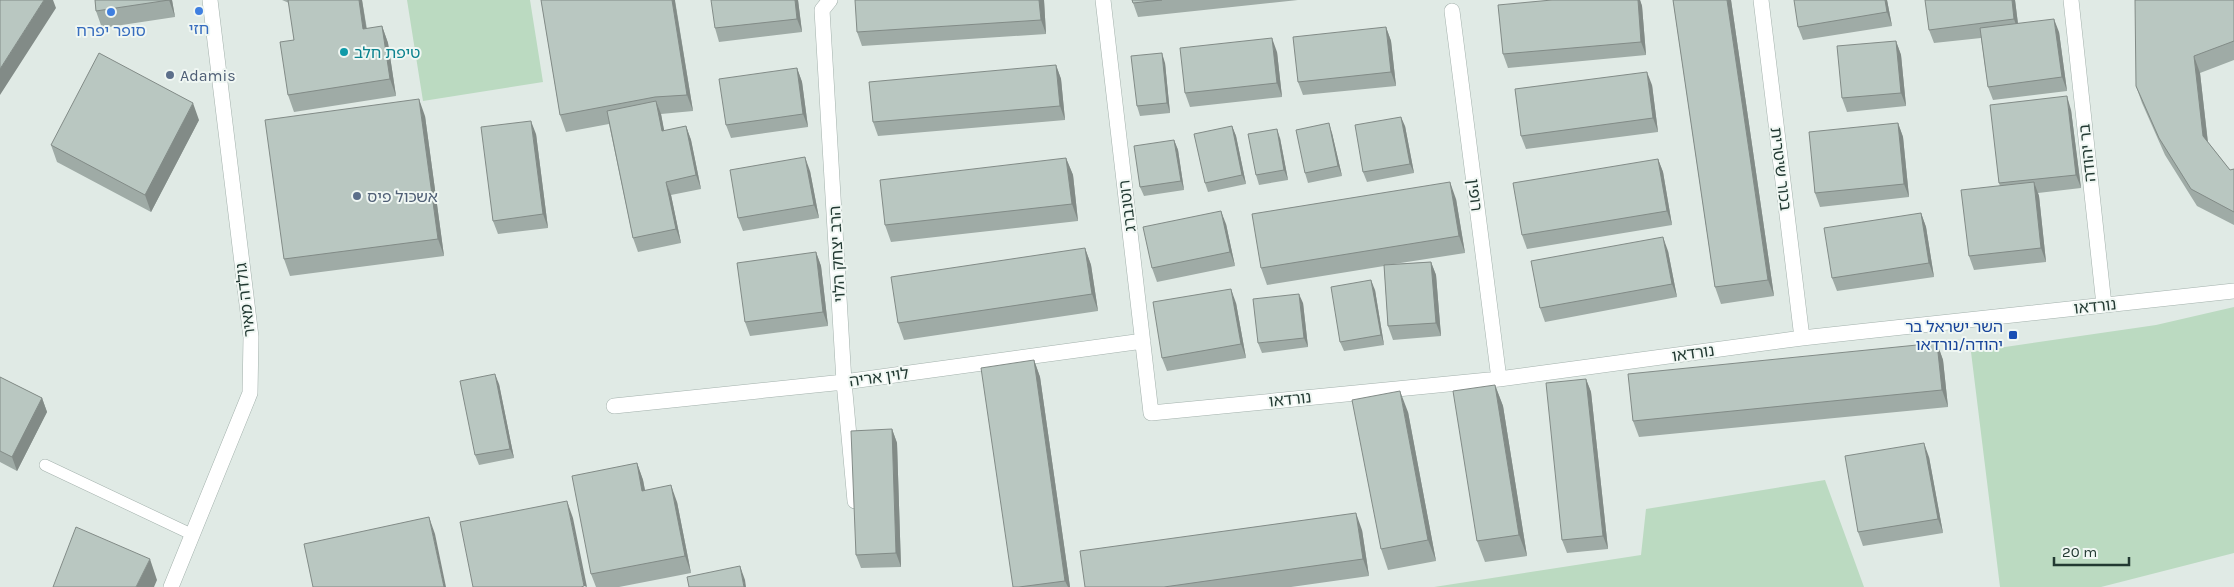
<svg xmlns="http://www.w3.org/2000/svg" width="2234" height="587" viewBox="0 0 2234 587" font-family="Karla,'Noto Sans Hebrew',sans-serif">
<rect width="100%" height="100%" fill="#e0eae5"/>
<path fill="#bbdac1" d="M407,0H530L543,82L423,101Z
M2234,307V553L2101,587H2000L1971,352L2156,325Z
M1825,480L1864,587H1434L1641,555L1646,509Z"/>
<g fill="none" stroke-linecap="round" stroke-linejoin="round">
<g stroke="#a3b1ac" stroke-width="12">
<path id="lane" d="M45,465L191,534"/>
</g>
<g stroke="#a3b1ac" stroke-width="16">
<path id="street" d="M830,0L822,10L844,382L855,501
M1103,0L1151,413L1499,379L1802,338L2234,291
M1761,0L1802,338
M2071,0L2104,305
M1452,11L1499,379
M614,406L844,382L1143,341
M171,587L250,393L251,337L210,0"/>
</g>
<use href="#lane" stroke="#fff" stroke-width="11"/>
<use href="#street" stroke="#fff" stroke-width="15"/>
</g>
<path fill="#9faba6" d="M95,0H172L175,17L102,28L96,11Z
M282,0H362L367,29L382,26L388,43L396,96L294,112L288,95L294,40L289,3Z
M541,0H675L693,111L661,114L664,131L686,126L691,140L701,189L671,195L681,243L638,252L633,238L609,124L566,132L560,115Z
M798,0L802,32L719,42L715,28Z
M1044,0L1046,34L862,46L857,32Z
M1132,0H1298L1138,17Z
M1552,0H1640L1642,6L1646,55L1508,68L1503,54Z
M1673,0H1731L1774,296L1721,304L1715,287Z
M1887,0L1892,26L1803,40L1798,27Z
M2015,0L2018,23L2059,32L2067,91L1993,100L1988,87L1981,38L1934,43L1929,30Z
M2234,0V60L2200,73L2208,142L2230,170L2234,169V225L2197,206L2165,155L2142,103L2136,86Z
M1386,27L1391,41L1396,86L1303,95L1298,82Z
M1896,41L1901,55L1906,106L1847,112L1842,98Z
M1277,52L1282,97L1190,107L1185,93Z
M1165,63L1170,113L1140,116L1137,106Z
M1056,65L1061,79L1065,120L878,136L873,122Z
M797,68L802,82L808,127L731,138L726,125Z
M1652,85L1658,132L1526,149L1521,136Z
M2071,110L2081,188L2038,193L2039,196L2046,262L1974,270L1969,256L2000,186L1999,183Z
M425,116L444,256L290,276L284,259Z
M199,120L151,212L57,162L51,145Z
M1898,123L1903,137L1909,197L1820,207L1815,193Z
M1232,126L1236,136L1246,184L1208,192L1205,183Z
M1405,126L1414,173L1367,182L1363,172Z
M1332,133L1342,176L1308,183L1305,173Z
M536,134L548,228L498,234L493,221Z
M1280,138L1288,180L1259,185L1256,175Z
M1174,140L1178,150L1184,190L1144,196L1140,187Z
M1066,158L1073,175L1078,221L891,242L885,225Z
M1658,159L1663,172L1672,225L1527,249L1522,235Z
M810,171L819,218L743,231L738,218Z
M1456,199L1465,253L1394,264L1431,262L1436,275L1441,336L1393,340L1388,326L1384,266L1267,285L1261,268Z
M1921,213L1926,227L1934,277L1837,291L1832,278Z
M1226,224L1235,266L1157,282L1152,268Z
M1085,248L1091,265L1098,311L904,340L898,323Z
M1668,251L1677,297L1545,322L1540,308Z
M816,252L821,266L828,326L750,336L745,322Z
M1375,290L1384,345L1344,351L1340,342Z
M1236,303L1246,358L1167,371L1162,358Z
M1303,303L1308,347L1262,353L1258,343Z
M1937,343L1943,360L1948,407L1639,437L1633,421Z
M1034,360L1040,377L1070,587H1013Z
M0,377L42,398L47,412L17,471L0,462Z
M1586,379L1591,392L1608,549L1567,553L1562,540Z
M499,384L514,458L479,465L475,455Z
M1495,385L1503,406L1527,556L1485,562L1477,541Z
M1408,412L1436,561L1388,570L1381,549Z
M892,429L897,443L901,567L861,568L856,555Z
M1929,457L1943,533L1863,546L1858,532Z
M637,463L643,480L645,490L677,502L691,573L619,587H596L591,574Z
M1362,530L1369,576L1291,587H1085Z"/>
<path fill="#828b87" d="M44,0H53L56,8L0,95V69Z
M169,0H172L175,17Z
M359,0H362L369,46L363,29Z
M672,0H675V2L693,111L687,95Z
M795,0H798L802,32L797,19Z
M1039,0H1044L1046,34L1041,20Z
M1638,0H1640L1642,6L1646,55L1641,42Z
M1727,0H1731L1774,296L1768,280Z
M1885,0H1887L1892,26L1887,12Z
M2012,0H2015L2019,33L2014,19Z
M2054,19L2059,32L2067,91L2062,77Z
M382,26L388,43L396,96L390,79Z
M1386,27L1391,41L1396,86L1391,72Z
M1272,38L1277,52L1282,97L1277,83Z
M1896,41L1901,55L1906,106L1901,93Z
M1162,53L1165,63L1170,113L1167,103Z
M2194,56L2200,73L2209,153L2203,136Z
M1056,65L1061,79L1065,120L1060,106Z
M797,68L802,82L808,127L803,114Z
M1647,72L1652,85L1658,132L1653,118Z
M2067,96L2071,110L2081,188L2076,175Z
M419,99L425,116L444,256L438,239Z
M656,101L661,114L667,145L662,131Z
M193,103L199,120L151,212L145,195Z
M1401,117L1405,126L1414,173L1410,164Z
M531,121L536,134L548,228L543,214Z
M1329,123L1332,133L1342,176L1338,166Z
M1898,123L1903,137L1909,197L1904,184Z
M686,126L691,140L701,189L696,175Z
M1232,126L1236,136L1246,184L1242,175Z
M1277,129L1280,138L1288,180L1284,170Z
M1174,140L1178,150L1184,190L1181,181Z
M805,157L810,171L819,218L814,205Z
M1066,158L1073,175L1078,221L1072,204Z
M1658,159L1663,172L1672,225L1667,211Z
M666,182L671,195L681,243L676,229Z
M1450,182L1456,199L1465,253L1459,236Z
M2034,182L2039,196L2046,262L2041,248Z
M1221,211L1226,224L1235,266L1230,252Z
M1921,213L1926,227L1934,277L1929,263Z
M1663,237L1668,251L1677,297L1672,284Z
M1085,248L1091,265L1098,311L1092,294Z
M816,252L821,266L828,326L823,312Z
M1431,262L1436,275L1441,336L1436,323Z
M1371,280L1375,290L1384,345L1381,335Z
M1231,289L1236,303L1246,358L1241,344Z
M1299,294L1303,303L1308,347L1304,338Z
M1937,343L1943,360L1948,407L1942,390Z
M1034,360L1040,377L1070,587H1068L1065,581Z
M495,374L499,384L514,458L510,449Z
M1586,379L1591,392L1608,549L1603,536Z
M1495,385L1503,406L1527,556L1519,535Z
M1400,391L1408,412L1436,561L1428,540Z
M42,398L47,412L17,471L12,457Z
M892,429L897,443L901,567L896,553Z
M1924,443L1929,457L1943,533L1938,519Z
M637,463L643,480L648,507L642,491Z
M671,485L677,502L691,573L685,556Z
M567,501L573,518L587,587L584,586Z
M1356,513L1362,530L1369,576L1363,559Z
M429,517L435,534L446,587H444Z
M150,559L157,580L154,587H136Z
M740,566L745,580L746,587H744Z"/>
<path fill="#b9c7c1" stroke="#828b87" d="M0,0H44L0,69Z
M95,0H169L96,11Z
M288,0H359L363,29L382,26L390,79L288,95L280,42L294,40Z
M541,0H672L687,95L655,97L560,115Z
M711,0H795L797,19L715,28Z
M855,0H1039L1041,20L857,32Z
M1132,0H1162L1133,3Z
M1552,0H1638L1641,42L1503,54L1498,5Z
M1673,0H1727L1768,280L1715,287Z
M1794,0H1885L1887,12L1798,27Z
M1925,0H2012L2014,19L1929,30Z
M2135,0H2234V41L2194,56L2203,136L2230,170L2234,169V212L2191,189L2159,138L2136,86Z
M2054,19L2062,77L1988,87L1980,28Z
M1386,27L1391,72L1298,82L1293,37Z
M1272,38L1277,83L1185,93L1180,48Z
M1896,41L1901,93L1842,98L1837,46Z
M99,53L193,103L145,195L51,145Z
M1162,53L1167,103L1137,106L1131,56Z
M1056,65L1060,106L873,122L869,82Z
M797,68L803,114L726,125L719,79Z
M1647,72L1653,118L1521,136L1515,89Z
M2067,96L2076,175L1999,183L1990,105Z
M419,99L438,239L284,259L265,120Z
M656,101L662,131L686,126L696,175L666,182L676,229L633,238L607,111Z
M1401,117L1410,164L1363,172L1355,125Z
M531,121L543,214L493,221L481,127Z
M1329,123L1338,166L1305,173L1296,130Z
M1898,123L1904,184L1815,193L1809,132Z
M1232,126L1242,175L1205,183L1194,134Z
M1277,129L1284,170L1256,175L1248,134Z
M1174,140L1181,181L1140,187L1134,146Z
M805,157L814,205L738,218L730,170Z
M1066,158L1072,204L885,225L880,180Z
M1658,159L1667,211L1522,235L1513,183Z
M1450,182L1459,236L1261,268L1252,214Z
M2034,182L2041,248L1969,256L1961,190Z
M1221,211L1230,252L1152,268L1143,227Z
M1921,213L1929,263L1832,278L1824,228Z
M1663,237L1672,284L1540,308L1531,261Z
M1085,248L1092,294L898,323L891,277Z
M816,252L823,312L745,322L737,263Z
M1431,262L1436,323L1388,326L1384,265Z
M1371,280L1381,335L1340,342L1331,287Z
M1231,289L1241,344L1162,358L1153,302Z
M1299,294L1304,338L1258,343L1253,299Z
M1937,343L1942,390L1633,421L1628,374Z
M1034,360L1065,581L1019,587H1013L981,368Z
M495,374L510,449L475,455L460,381Z
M0,377L42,398L12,457L0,451Z
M1586,379L1603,536L1562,540L1546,383Z
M1495,385L1519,535L1477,541L1453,391Z
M1400,391L1428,540L1381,549L1352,400Z
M892,429L896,553L856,555L851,431Z
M1924,443L1938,519L1858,532L1845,456Z
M637,463L642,491L671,485L685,556L591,574L572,476Z
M567,501L584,586L581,587H473L460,522Z
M1356,513L1363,559L1164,587H1085L1080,551Z
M429,517L444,587H313L304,544Z
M76,527L150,559L136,587H53Z
M740,566L744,587H689L687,577Z"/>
<g fill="#3f7fe0" stroke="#f0f7f3" stroke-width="2">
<circle cx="199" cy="11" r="5"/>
<circle cx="111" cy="12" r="5"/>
</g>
<circle fill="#0f9aa8" stroke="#f0f7f3" stroke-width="2" cx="344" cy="52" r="5"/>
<g fill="#5c6f8a" stroke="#f0f7f3" stroke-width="2">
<circle cx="170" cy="75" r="5"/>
<circle cx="357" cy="196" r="5"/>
</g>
<rect fill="#1a4fb4" stroke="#f0f7f3" stroke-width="2" x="2008" y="330" width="10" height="10" rx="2.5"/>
<g text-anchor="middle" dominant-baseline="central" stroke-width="4" stroke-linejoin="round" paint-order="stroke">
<g font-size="16" fill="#366cbe" stroke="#f0f7f3">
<text x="199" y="28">חזי</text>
<text x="111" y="30">סופר יפרח</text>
</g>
<g font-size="16" fill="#0d838f" stroke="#f0f7f3" text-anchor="start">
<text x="354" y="52">טיפת חלב</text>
</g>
<g font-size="16" fill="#4e5e75" stroke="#f0f7f3" text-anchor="start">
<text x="180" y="75">Adamis</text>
<text x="367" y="196">אשכול פיס</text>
</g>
<g font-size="16" fill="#223932" stroke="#f0f7f3">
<text transform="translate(2087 153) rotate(-96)">בר יהודה</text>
<text transform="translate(1781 169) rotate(83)">בכור שיטרית</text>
<text transform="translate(1475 195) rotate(83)">רופין</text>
<text transform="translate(1127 206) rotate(-97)">רוטנברג</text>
<text transform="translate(837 254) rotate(-93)">הרב יצחק הלוי</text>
<text transform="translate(245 300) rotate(-97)">גולדה מאיר</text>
<text transform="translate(2095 306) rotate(-6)">נורדאו</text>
<text transform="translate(1693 353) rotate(-8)">נורדאו</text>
<text transform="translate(879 377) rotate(-8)">לוין אריה</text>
<text transform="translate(1290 399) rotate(-6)">נורדאו</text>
</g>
<g font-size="16" fill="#164399" stroke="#f0f7f3" text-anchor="end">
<text x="2003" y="326">השר ישראל בר<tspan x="2003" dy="18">יהודה/נורדאו</tspan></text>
</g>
</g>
<path d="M2054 557v8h75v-8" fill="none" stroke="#223932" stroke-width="2.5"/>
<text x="2062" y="557" font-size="15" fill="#223932" stroke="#f0f7f3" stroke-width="4" paint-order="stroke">20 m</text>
</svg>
